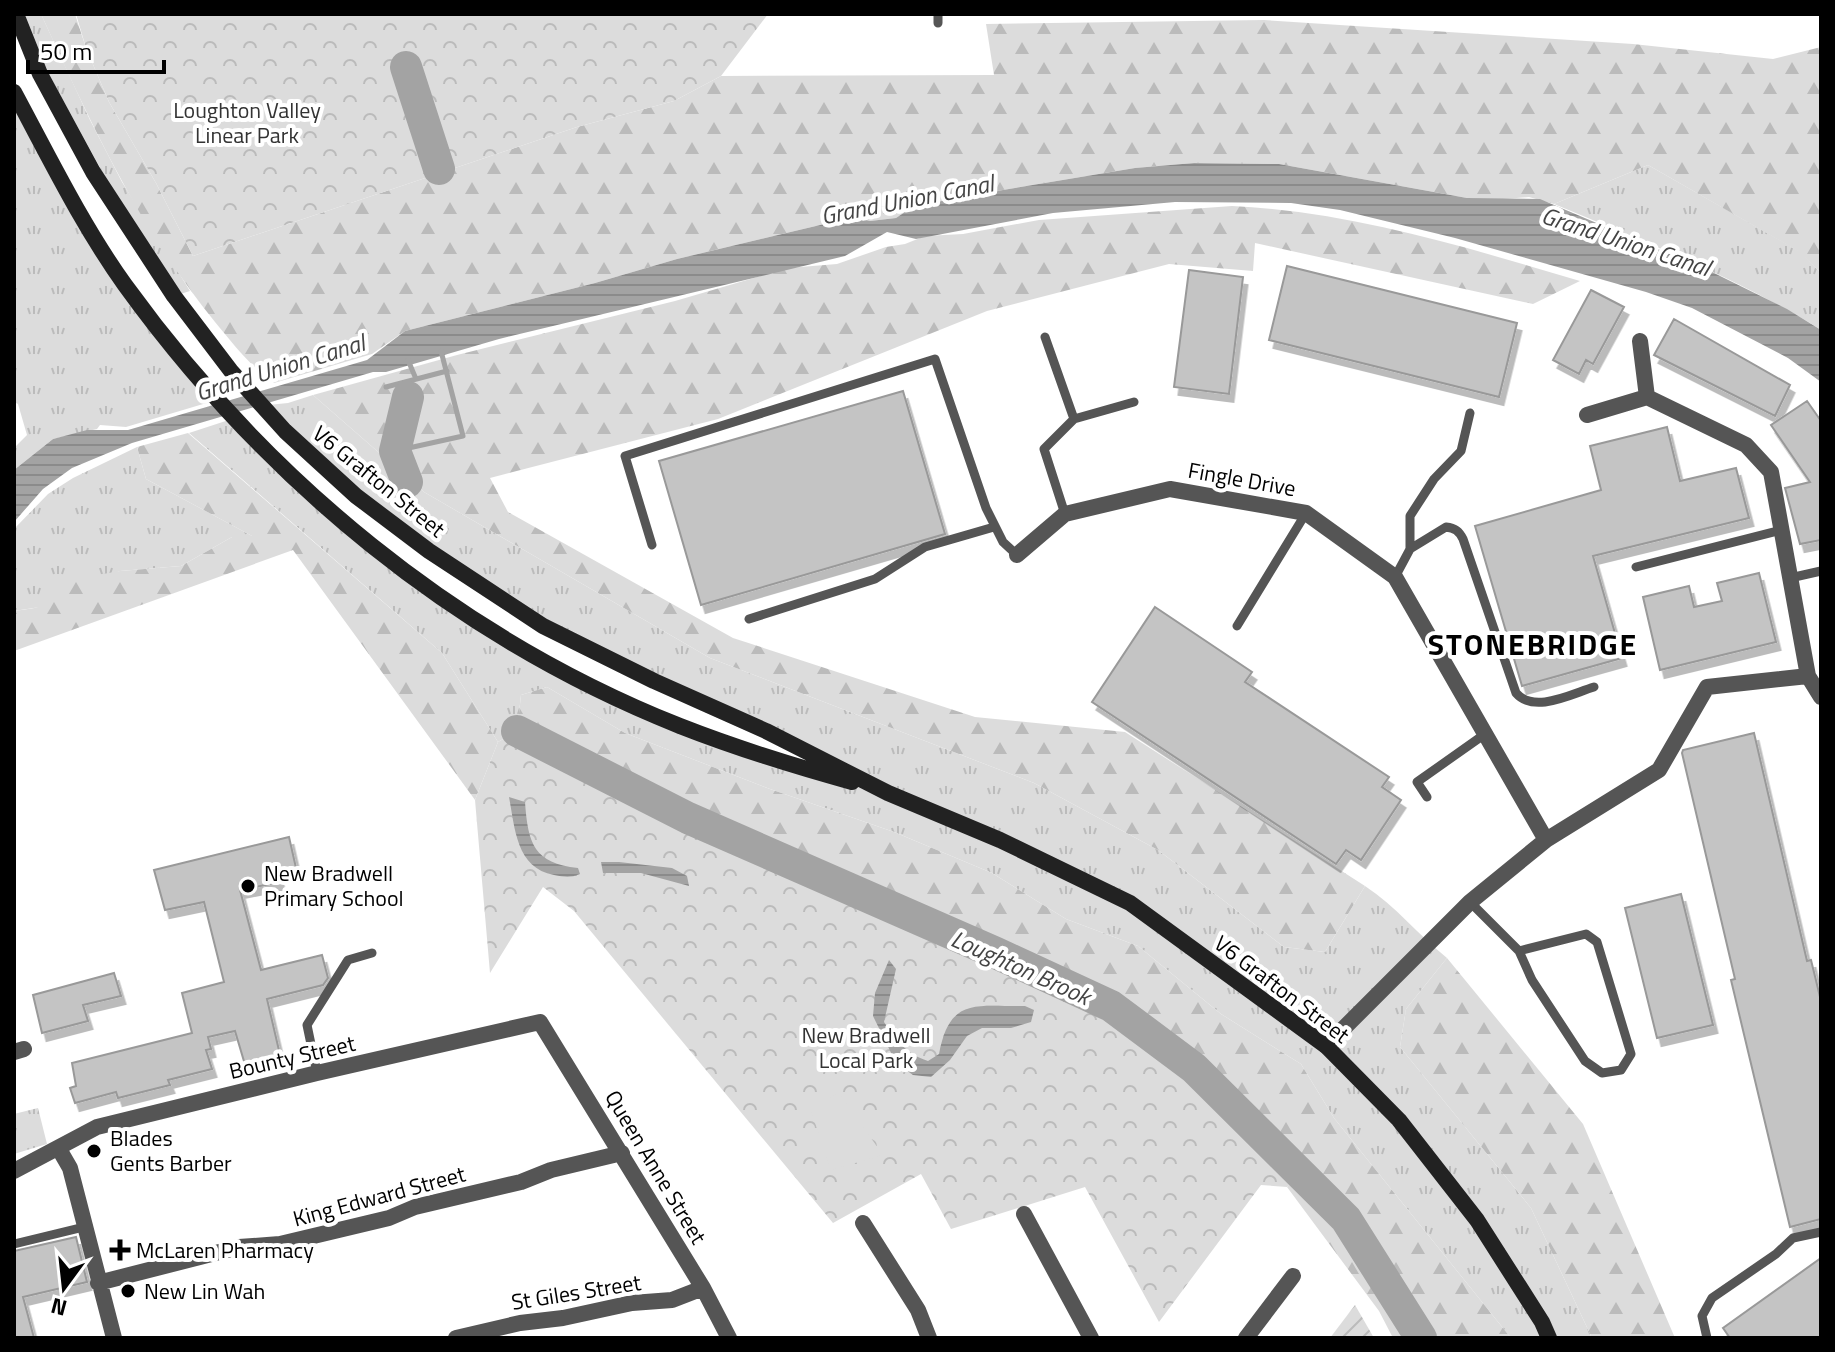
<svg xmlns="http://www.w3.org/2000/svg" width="1835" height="1352" viewBox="0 0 1835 1352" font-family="'Titillium Web',sans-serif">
<defs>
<pattern id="grass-tufts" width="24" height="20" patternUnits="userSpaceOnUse" patternTransform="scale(2)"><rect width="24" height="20" fill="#dcdcdc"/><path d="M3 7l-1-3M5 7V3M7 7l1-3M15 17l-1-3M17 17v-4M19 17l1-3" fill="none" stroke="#bbb"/></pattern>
<pattern id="forest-firs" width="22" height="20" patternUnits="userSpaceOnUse" patternTransform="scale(2)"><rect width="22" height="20" fill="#dcdcdc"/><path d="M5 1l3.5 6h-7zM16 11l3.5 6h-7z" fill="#bbb"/></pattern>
<pattern id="park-crowns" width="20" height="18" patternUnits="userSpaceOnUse" patternTransform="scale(2)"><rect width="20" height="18" fill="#dcdcdc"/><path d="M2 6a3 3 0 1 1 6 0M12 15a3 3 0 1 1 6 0" fill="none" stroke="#bbb"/></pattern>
<pattern id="garden-furrows" width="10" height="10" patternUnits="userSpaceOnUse" patternTransform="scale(2)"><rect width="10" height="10" fill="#dcdcdc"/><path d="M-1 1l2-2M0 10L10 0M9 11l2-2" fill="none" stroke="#bbb"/></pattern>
<pattern id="water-rules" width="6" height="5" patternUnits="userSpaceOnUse" patternTransform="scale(2)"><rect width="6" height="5" fill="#a3a3a3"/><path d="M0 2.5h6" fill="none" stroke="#8b8b8b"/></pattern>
<filter id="shadow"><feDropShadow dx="4.5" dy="8" stdDeviation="0" flood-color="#0004"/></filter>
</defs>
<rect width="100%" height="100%" fill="#fff"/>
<path fill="url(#grass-tufts)" d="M16,14H41L90,120L122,182L190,291L174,296L156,270Z
M14,92L124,284L220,399L126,427L100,425L97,429L53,439L14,470V448L27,435L18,404L14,402Z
M1648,165L1799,251L1821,273V330C1738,278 1645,242 1554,204Z
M313,395L424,492L710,658L1034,783L1158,850L1284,947L1325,952L1365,886C1396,906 1418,935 1447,958L1406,1009L1400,1047L1531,1208L1592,1338H1511L1334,1118L1301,1064L1221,1014L1138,946L1066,919L992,873L894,832L770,789L625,733L547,687L521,695L517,731L498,742L442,653L189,433L241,416L283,469L501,636L678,725L880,790L693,707L429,551L258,406L288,403Z
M137,447L146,479L254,537H232L181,566L120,571L57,596L47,606L14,611V529L48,494L73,478Z
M38,1108L47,1144L14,1154V1114Z"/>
<path fill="url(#forest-firs)" d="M41,14H75L86,48L109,102L156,183L193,256L577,127L674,101L721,76L994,75L986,24L1264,20L1633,44L1773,59L1821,47V273L1798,251L1648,165L1554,204L1529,197L1490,200L1467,198L1279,164L1194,163L1135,168L949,199L908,210L896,218L870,221L854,217L677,259L595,283L405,331L372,354L274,383C250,366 234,345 215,322C140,230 90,122 41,14Z
M1232,206C1352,212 1465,247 1580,281L1533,304L1255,243L1253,271L1169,264L987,311L718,419L490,478L508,512L733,638L975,717L1125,732L1365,886L1325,952L1284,947L1158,850L1034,783L710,658L424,492L313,395L457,355L675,301L788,268L837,264L886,247L905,244L925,236L963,234L1039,220Z
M188,433L442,653L498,742L475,800L293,550L14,651V611C42,607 51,608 64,581L120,571L181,566L232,537L252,536L146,479L137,447Z
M547,687L625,733L770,789L894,832L992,873L1066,919L1138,946L1221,1014L1301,1064L1334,1118L1511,1338H1393L1379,1311L1287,1187L1299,1173L1194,1068L1111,1006L996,953L688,818L517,731L521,695Z
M1447,958L1583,1124L1675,1338H1592L1531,1208L1400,1047L1406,1009Z"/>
<path fill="url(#park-crowns)" d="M76,14H768L721,76L674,101L577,127L193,256L156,183L109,102L86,48Z
M517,731L688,818L996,953L1111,1006L1194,1068L1300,1173L1287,1187L1261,1185L1159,1322L1085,1187L951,1229L921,1174L833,1223L574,911L543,887L490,973L475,800L498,742Z"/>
<path fill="url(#garden-furrows)" d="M1355,1305L1374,1338H1330Z"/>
<path fill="#dcdcdc" d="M839,1093L883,1155L831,1170L810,1108Z"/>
<path fill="url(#water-rules)" d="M1194,163L1279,164L1467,198L1540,199L1712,272L1787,309L1821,330V382L1788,358L1692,308L1646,292L1455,238L1340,210L1291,203L1175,202L1053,213L916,239L887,232L845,256L499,339L386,372H373L132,443L72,468L43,489L14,522V470L53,439L87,430H128L367,360L405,331L595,283L677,259L854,217L870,221L896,218L908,210L949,199L1135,168Z
M509,797L525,802C528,844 534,863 578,868L580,874C570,878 565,877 554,875C516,868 515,828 509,797Z
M619,862L672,868L687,876L689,886L641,873H603L601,862Z
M889,960L896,969L884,1022C897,1041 906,1054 928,1061L939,1054C950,996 976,1007 1025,1006L1034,1010L1031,1022L1011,1028H982L967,1036L950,1060L931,1077L913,1075L896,1063L873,1016L875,993Z"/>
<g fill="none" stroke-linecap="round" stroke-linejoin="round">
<path stroke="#a3a3a3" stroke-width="5" d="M408,360L416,379
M386,387L447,371
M395,451L463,436L441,351"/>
<path stroke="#a3a3a3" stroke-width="32" d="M406,67L439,169
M407,482L395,451L408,397
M517,731L688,818L996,953L1111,1006L1194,1068L1346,1219L1421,1338"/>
</g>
<path fill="#c4c4c4" stroke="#999" stroke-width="2" filter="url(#shadow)" d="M1287,266L1517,323L1499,397L1269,340Z
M1189,270L1243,277L1229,394L1174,387Z
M1591,290L1624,307L1593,364L1586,360L1579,374L1553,360Z
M1674,319L1790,385L1775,416L1654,355Z
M903,391L945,534L701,605L659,461Z
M1807,401L1821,421V540L1800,544L1785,488L1810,482L1771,425Z
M1667,427L1680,481L1736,468L1749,518L1593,556L1622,658L1522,686L1475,526L1601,490L1590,446Z
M1759,573L1776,642L1660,670L1643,597L1689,586L1694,607L1722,601L1717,583Z
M1155,607L1252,672L1245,682L1389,777L1382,787L1401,800L1361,860L1346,850L1336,864L1092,702Z
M1754,733L1807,961L1811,960L1821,1001V1219L1790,1227L1731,980L1735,979L1682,753L1683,750Z
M289,837L296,868L278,872L280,882L240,890L261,970L322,955L328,978L323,985L267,999L281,1059L246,1068L235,1031L208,1037L211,1049L206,1050L212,1069L168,1080L170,1085L118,1098L116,1092L75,1103L70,1088L76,1086L72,1063L192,1033L182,993L224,982L204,902L165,910L154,870Z
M1681,894L1713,1025L1657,1038L1625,908Z
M114,973L121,996L83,1005L88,1021L42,1033L33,995Z
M76,1237L87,1282L23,1297L34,1338H14V1251Z
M1821,1258V1338H1730L1723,1328Z"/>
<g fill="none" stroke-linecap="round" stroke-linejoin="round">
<path stroke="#555" stroke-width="9" d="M938,14V23
M1045,337L1074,419L1044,449L1065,514
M1074,419L1134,402
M652,545L625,456L935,359L986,508L1003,542L1017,555
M1410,549V516L1434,479L1461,451L1470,413
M1636,567L1781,530
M1395,577L1410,549L1446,527C1455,528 1459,531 1463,539L1516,693C1534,714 1571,694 1594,687
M1790,578L1821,571
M749,619L875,579L925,547L994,527
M1237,626L1306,513
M1427,797L1417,782L1485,734
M1470,902L1519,951L1532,980L1585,1061L1602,1073L1621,1070L1631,1054L1597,942L1586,934L1519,951
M317,1073L307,1025L348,960L372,953
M14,1244L84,1227
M1707,1338L1702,1316L1712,1298L1776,1254L1793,1238L1821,1232"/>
<path stroke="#555" stroke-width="16" d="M1640,341L1647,397
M1587,415L1647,397L1746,445L1771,472L1808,676
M1017,555L1065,514L1170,489L1306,513L1395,577L1546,840
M1326,1046L1470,902L1546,840L1659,770L1707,687L1808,676L1821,697
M14,1052L24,1049
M59,1149L70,1168L114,1338
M14,1171L97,1127L317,1073L540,1022L703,1288L729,1338
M1024,1214L1091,1338
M863,1223L918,1310L929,1338
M98,1283L239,1247L280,1244L389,1218L415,1207L521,1182L551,1170L622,1153
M456,1338L520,1323L563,1318L632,1303L672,1300L703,1288
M1246,1338L1293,1276"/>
<path stroke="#222" stroke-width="16" d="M16,14L40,74L93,172L174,296L231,371L285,431L356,496L429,551L543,626L654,681L766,731L888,793L1000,840L1130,903L1326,1046L1399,1120L1477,1220L1542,1322L1549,1338
M14,92C49,157 82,225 125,285C266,480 456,637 680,726C736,748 794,766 852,782"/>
</g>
<g fill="#000" stroke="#fff" stroke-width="3">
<circle cx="248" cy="886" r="8"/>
<circle cx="94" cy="1151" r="8"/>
<path d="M116 1238h8v8h8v8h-8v8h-8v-8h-8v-8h8z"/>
<circle cx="128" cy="1291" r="8"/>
</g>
<g text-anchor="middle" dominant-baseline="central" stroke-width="8" stroke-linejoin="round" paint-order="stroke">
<g font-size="22" fill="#333" stroke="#fff">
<text x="247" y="110">Loughton Valley<tspan x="247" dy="25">Linear Park</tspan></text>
<text x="866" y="1035">New Bradwell<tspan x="866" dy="25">Local Park</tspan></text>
</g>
<g font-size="22" fill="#000" stroke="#fff">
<text transform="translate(1242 479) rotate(10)">Fingle Drive</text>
<text transform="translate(379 481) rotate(39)">V6 Grafton Street</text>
<text transform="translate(1282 989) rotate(37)">V6 Grafton Street</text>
<text transform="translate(292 1057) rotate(-13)">Bounty Street</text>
<text transform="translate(656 1167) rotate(59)">Queen Anne Street</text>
<text transform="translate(379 1196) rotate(-15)">King Edward Street</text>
<text transform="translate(576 1292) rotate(-9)">St Giles Street</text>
</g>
<g font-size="22" fill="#000" stroke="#fff" text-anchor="start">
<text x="264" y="873">New Bradwell<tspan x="264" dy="25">Primary School</tspan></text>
<text x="110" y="1138">Blades<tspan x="110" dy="25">Gents Barber</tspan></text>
<text x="136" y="1250">McLaren Pharmacy</text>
<text x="144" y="1291">New Lin Wah</text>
</g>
<g font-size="24" font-style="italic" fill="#444" stroke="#fff">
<text transform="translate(907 199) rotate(-11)">Grand Union Canal</text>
<text transform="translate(1626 241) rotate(18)">Grand Union Canal</text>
<text transform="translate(280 367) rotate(-17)">Grand Union Canal</text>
<text transform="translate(1021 967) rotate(24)">Loughton Brook</text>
</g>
<g font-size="30" font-weight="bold" letter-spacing="2" fill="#000" stroke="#fff">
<text x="1533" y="644">STONEBRIDGE</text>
</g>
</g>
<rect width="1835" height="1352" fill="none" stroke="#000000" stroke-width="32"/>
<g transform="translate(64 1288) rotate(195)" stroke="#ffffff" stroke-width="6" paint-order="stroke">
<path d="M0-6L14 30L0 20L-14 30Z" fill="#000000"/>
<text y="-12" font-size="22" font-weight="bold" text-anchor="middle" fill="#000000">N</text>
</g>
<path d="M28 60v12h136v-12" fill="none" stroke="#000000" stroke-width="4"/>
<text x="40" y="60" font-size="24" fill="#000000" stroke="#ffffff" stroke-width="6" paint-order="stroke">50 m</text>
</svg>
